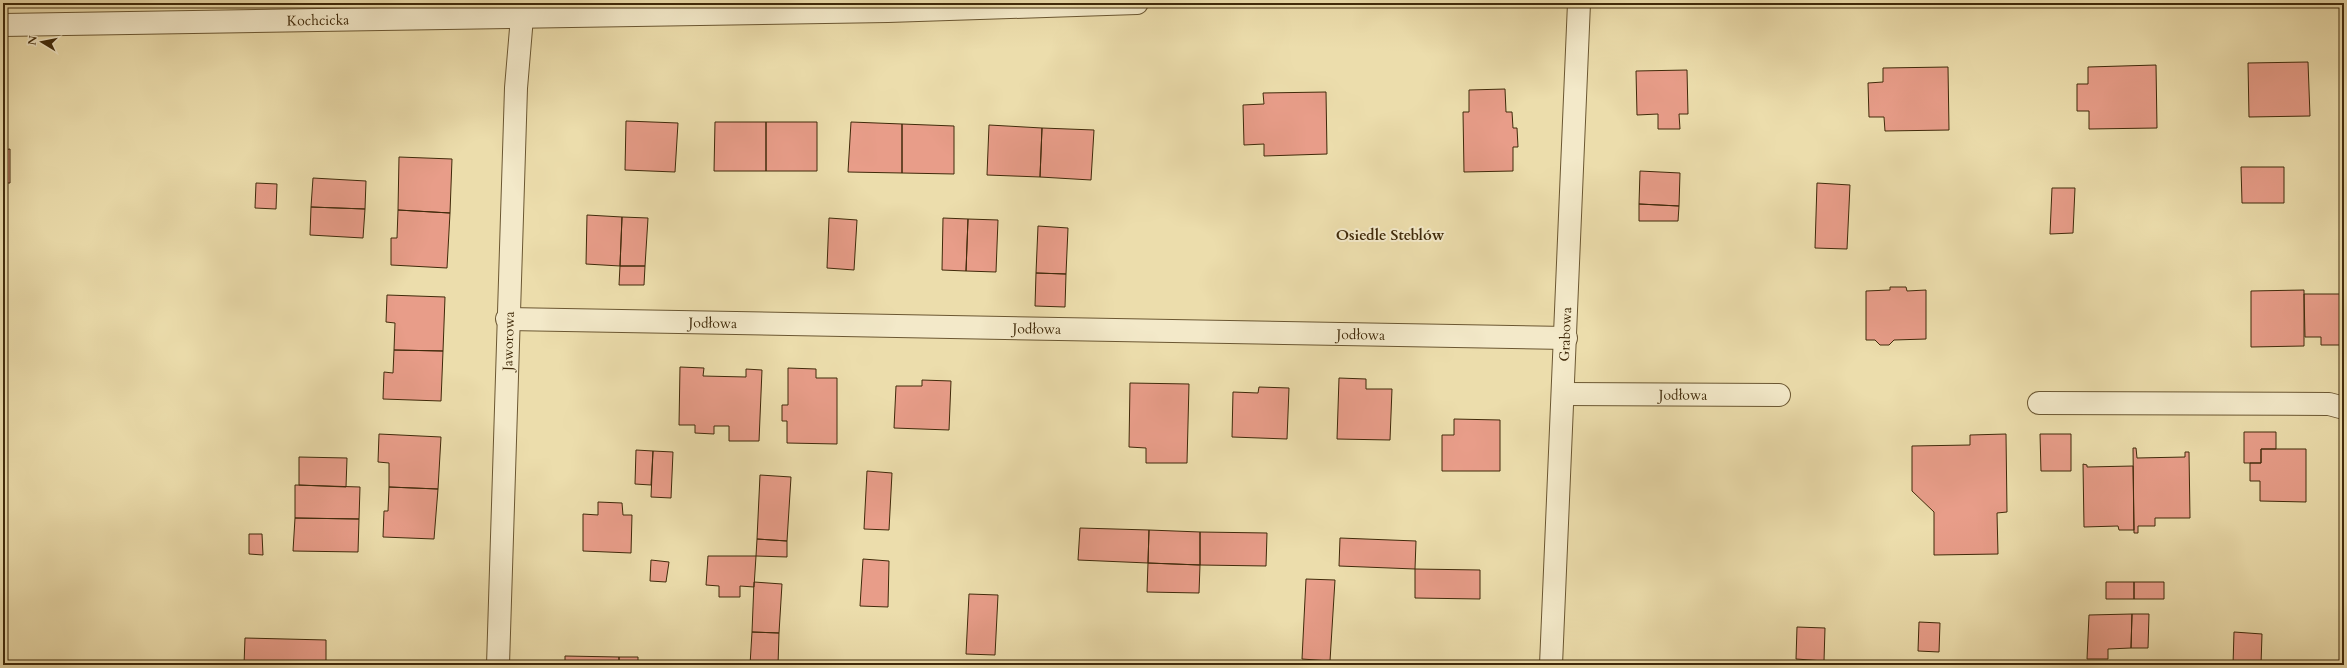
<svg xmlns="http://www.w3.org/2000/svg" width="2347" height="668" viewBox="0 0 2347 668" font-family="Cardo,serif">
<rect width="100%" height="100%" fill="#ecddac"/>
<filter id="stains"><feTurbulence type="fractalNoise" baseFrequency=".005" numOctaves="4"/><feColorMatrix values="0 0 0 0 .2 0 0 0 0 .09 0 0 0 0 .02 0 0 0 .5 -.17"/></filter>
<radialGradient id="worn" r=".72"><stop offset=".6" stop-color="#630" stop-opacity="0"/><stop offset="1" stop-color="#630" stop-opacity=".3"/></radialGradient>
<path fill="#e89d89" stroke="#402a0a" d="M2308,62L2310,116L2249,117L2248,63Z
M2156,65L2157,128L2089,129V111H2077V84H2088V67Z
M1948,67L1949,130L1885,131L1884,117H1869L1868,83L1883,82V68Z
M1687,70L1688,114H1679L1680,129H1658V114L1637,115L1636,71Z
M1505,89L1506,112H1512L1513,128H1517L1518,147H1513V171L1464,172L1463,112H1469V90Z
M1326,92L1327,154L1264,156V144L1244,145L1243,105L1264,104L1263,93Z
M626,121L678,123L675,172L625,170Z
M715,122H766V171H714Z
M766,122H817V171H766Z
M851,122L902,124V173L848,172Z
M902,124L954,126V174L902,173Z
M989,125L1042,128L1040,177L987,175Z
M1042,128L1094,130L1091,180L1040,177Z
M10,149V183H3V150Z
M399,157L452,159L450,213L398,210Z
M2241,167H2284V203H2242Z
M1640,171L1680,173L1679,206L1639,204Z
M313,178L366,181L365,209L311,207Z
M256,183L277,184L276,209L255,208Z
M1817,183L1850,185L1847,249L1815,248Z
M2052,188H2075L2073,233L2050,234Z
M1639,204L1679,206L1678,221H1639Z
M311,207L365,209L363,238L310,235Z
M398,210L450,213L447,268L391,265V238H397Z
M587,215L622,217L620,266L586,264Z
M622,217L648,218L645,266H620Z
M829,218L857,220L854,270L827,268Z
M943,218L968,219L966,271L942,270Z
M968,219L998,220L996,272L966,271Z
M1038,226L1068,228L1066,274L1036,273Z
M620,266H645L644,285H619Z
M1036,273L1066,274L1065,307L1035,306Z
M1890,287H1906L1907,291L1926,290V339L1894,340L1889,345H1880L1875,340H1866V291L1890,290Z
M2304,290V346L2251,347V291Z
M2304,294H2344V345H2321V337H2305Z
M387,295L445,297L443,351L394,350L395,323L386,322Z
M394,350L443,351L441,401L383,399L384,372L393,373Z
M680,367L704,368L703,376L746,377V369L762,370L759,441H729V426H714V434L695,433V425H679Z
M788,368L816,369V378H837V444L787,443V421H782V405H788Z
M1339,378L1366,379V389H1392L1390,440L1337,439Z
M922,380L951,381L949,430L894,428L896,386H922Z
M1130,383L1189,384L1187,463H1146V448L1129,447Z
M1259,387L1289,388L1287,439L1232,437L1233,392L1258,393Z
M1454,419L1500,420V471H1442V435H1454Z
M2244,432H2276V449H2261V463H2244Z
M379,434L441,437L438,489L389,487V463L378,462Z
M2006,434L2007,512L1997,513L1998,554L1934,555V512L1912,491V446L1970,445V435Z
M2040,434H2071V471H2041Z
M2133,448H2136L2137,458L2185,457V452H2189L2190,518H2155V526H2138V533H2134Z
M2261,449H2306V502L2260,501V481H2250V463H2261Z
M636,450L653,451L651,485L635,484Z
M653,451L673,452L671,498L651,497Z
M299,457L347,458L346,487L299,485Z
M2083,464L2087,465V467L2133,466L2134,530H2119L2118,526L2084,527Z
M867,471L892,473L889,530L864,529Z
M760,475L791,477L787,541L757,539Z
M295,485L360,487L359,519L295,518Z
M389,487L438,489L434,539L383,537L384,511H388Z
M598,502L622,503L623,515H632L631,553L583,551V514L598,515Z
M295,518L359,519L358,552L293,551Z
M1080,528L1149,530L1148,563L1078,560Z
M1149,530L1200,532V565L1148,563Z
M1200,532L1267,533L1266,566L1200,565Z
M249,534H262L263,555L249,554Z
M1340,538L1416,541L1415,569L1339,566Z
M757,539L787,541V557L756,556Z
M708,556H756L754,587L740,586V597H719V586L706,585Z
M863,559L889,561L888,607L860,606Z
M651,560L669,562L666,582L650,581Z
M1148,563L1200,565L1199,593L1147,592Z
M1415,569L1480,570V599L1415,598Z
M1306,579L1335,580L1330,661L1302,659Z
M754,582L782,584L779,633L752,632Z
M2106,582H2134V599H2106Z
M2134,582H2164V599H2134Z
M969,594L998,595L995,655L966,654Z
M2132,614L2131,648L2108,649V659H2087L2089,615Z
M2132,614H2149L2148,648H2131Z
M1919,622L1940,623L1939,652L1918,651Z
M1797,627L1825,628L1824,661L1796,659Z
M752,632L779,633L778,665H750Z
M2234,632L2262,634L2261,665H2233Z
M245,638L326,640V665H244Z
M565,656L619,657V665H565Z
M619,657H638V665H619Z
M1608,663L1653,665H1608Z"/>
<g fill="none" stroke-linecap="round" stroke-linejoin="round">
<g stroke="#6b5732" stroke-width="24">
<path id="service" d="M522,17L524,3
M2039,403L2329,404L2344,408"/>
</g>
<g stroke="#6b5732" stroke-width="24">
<g id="minor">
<path id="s1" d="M3,25L888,11L1137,3"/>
<path id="s2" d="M507,319L1566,338"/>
<path id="s3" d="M1563,394L1779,395"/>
<path id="s4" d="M498,665L516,88L522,17"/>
<path id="s5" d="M1551,665L1579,3"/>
</g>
</g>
<use href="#service" stroke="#f3e9c9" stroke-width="22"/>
<use href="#minor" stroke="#f3e9c9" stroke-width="22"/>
</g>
<g text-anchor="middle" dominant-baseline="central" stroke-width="4" stroke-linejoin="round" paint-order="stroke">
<g font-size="14" fill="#402a0a" stroke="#f3e9c9">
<text stroke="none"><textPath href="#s1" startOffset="315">Kochcicka</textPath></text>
<text stroke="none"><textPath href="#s2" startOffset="206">Jodłowa</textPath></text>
<text stroke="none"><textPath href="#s2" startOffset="530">Jodłowa</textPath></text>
<text stroke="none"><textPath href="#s5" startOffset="331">Grabowa</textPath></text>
<text stroke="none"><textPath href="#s2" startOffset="854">Jodłowa</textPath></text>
<text stroke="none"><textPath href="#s4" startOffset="324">Jaworowa</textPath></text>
<text stroke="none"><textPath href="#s3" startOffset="120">Jodłowa</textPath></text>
</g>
<g font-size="15" font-weight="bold" fill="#402a0a" stroke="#f3e9c9">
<text x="1390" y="235">Osiedle Steblów</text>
</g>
</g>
<rect width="2347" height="668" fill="none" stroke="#ecddac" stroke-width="16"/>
<rect x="4" y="4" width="2339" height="660" fill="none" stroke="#402a0a" stroke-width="2"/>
<rect x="8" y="8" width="2331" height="652" fill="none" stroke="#402a0a"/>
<g transform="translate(42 42) rotate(280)" stroke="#f3e9c9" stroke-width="3" paint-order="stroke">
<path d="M0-3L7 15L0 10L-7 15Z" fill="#402a0a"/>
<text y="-6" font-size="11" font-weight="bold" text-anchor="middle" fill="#402a0a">N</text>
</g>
<rect width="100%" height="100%" filter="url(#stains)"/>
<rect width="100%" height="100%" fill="url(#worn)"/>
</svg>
